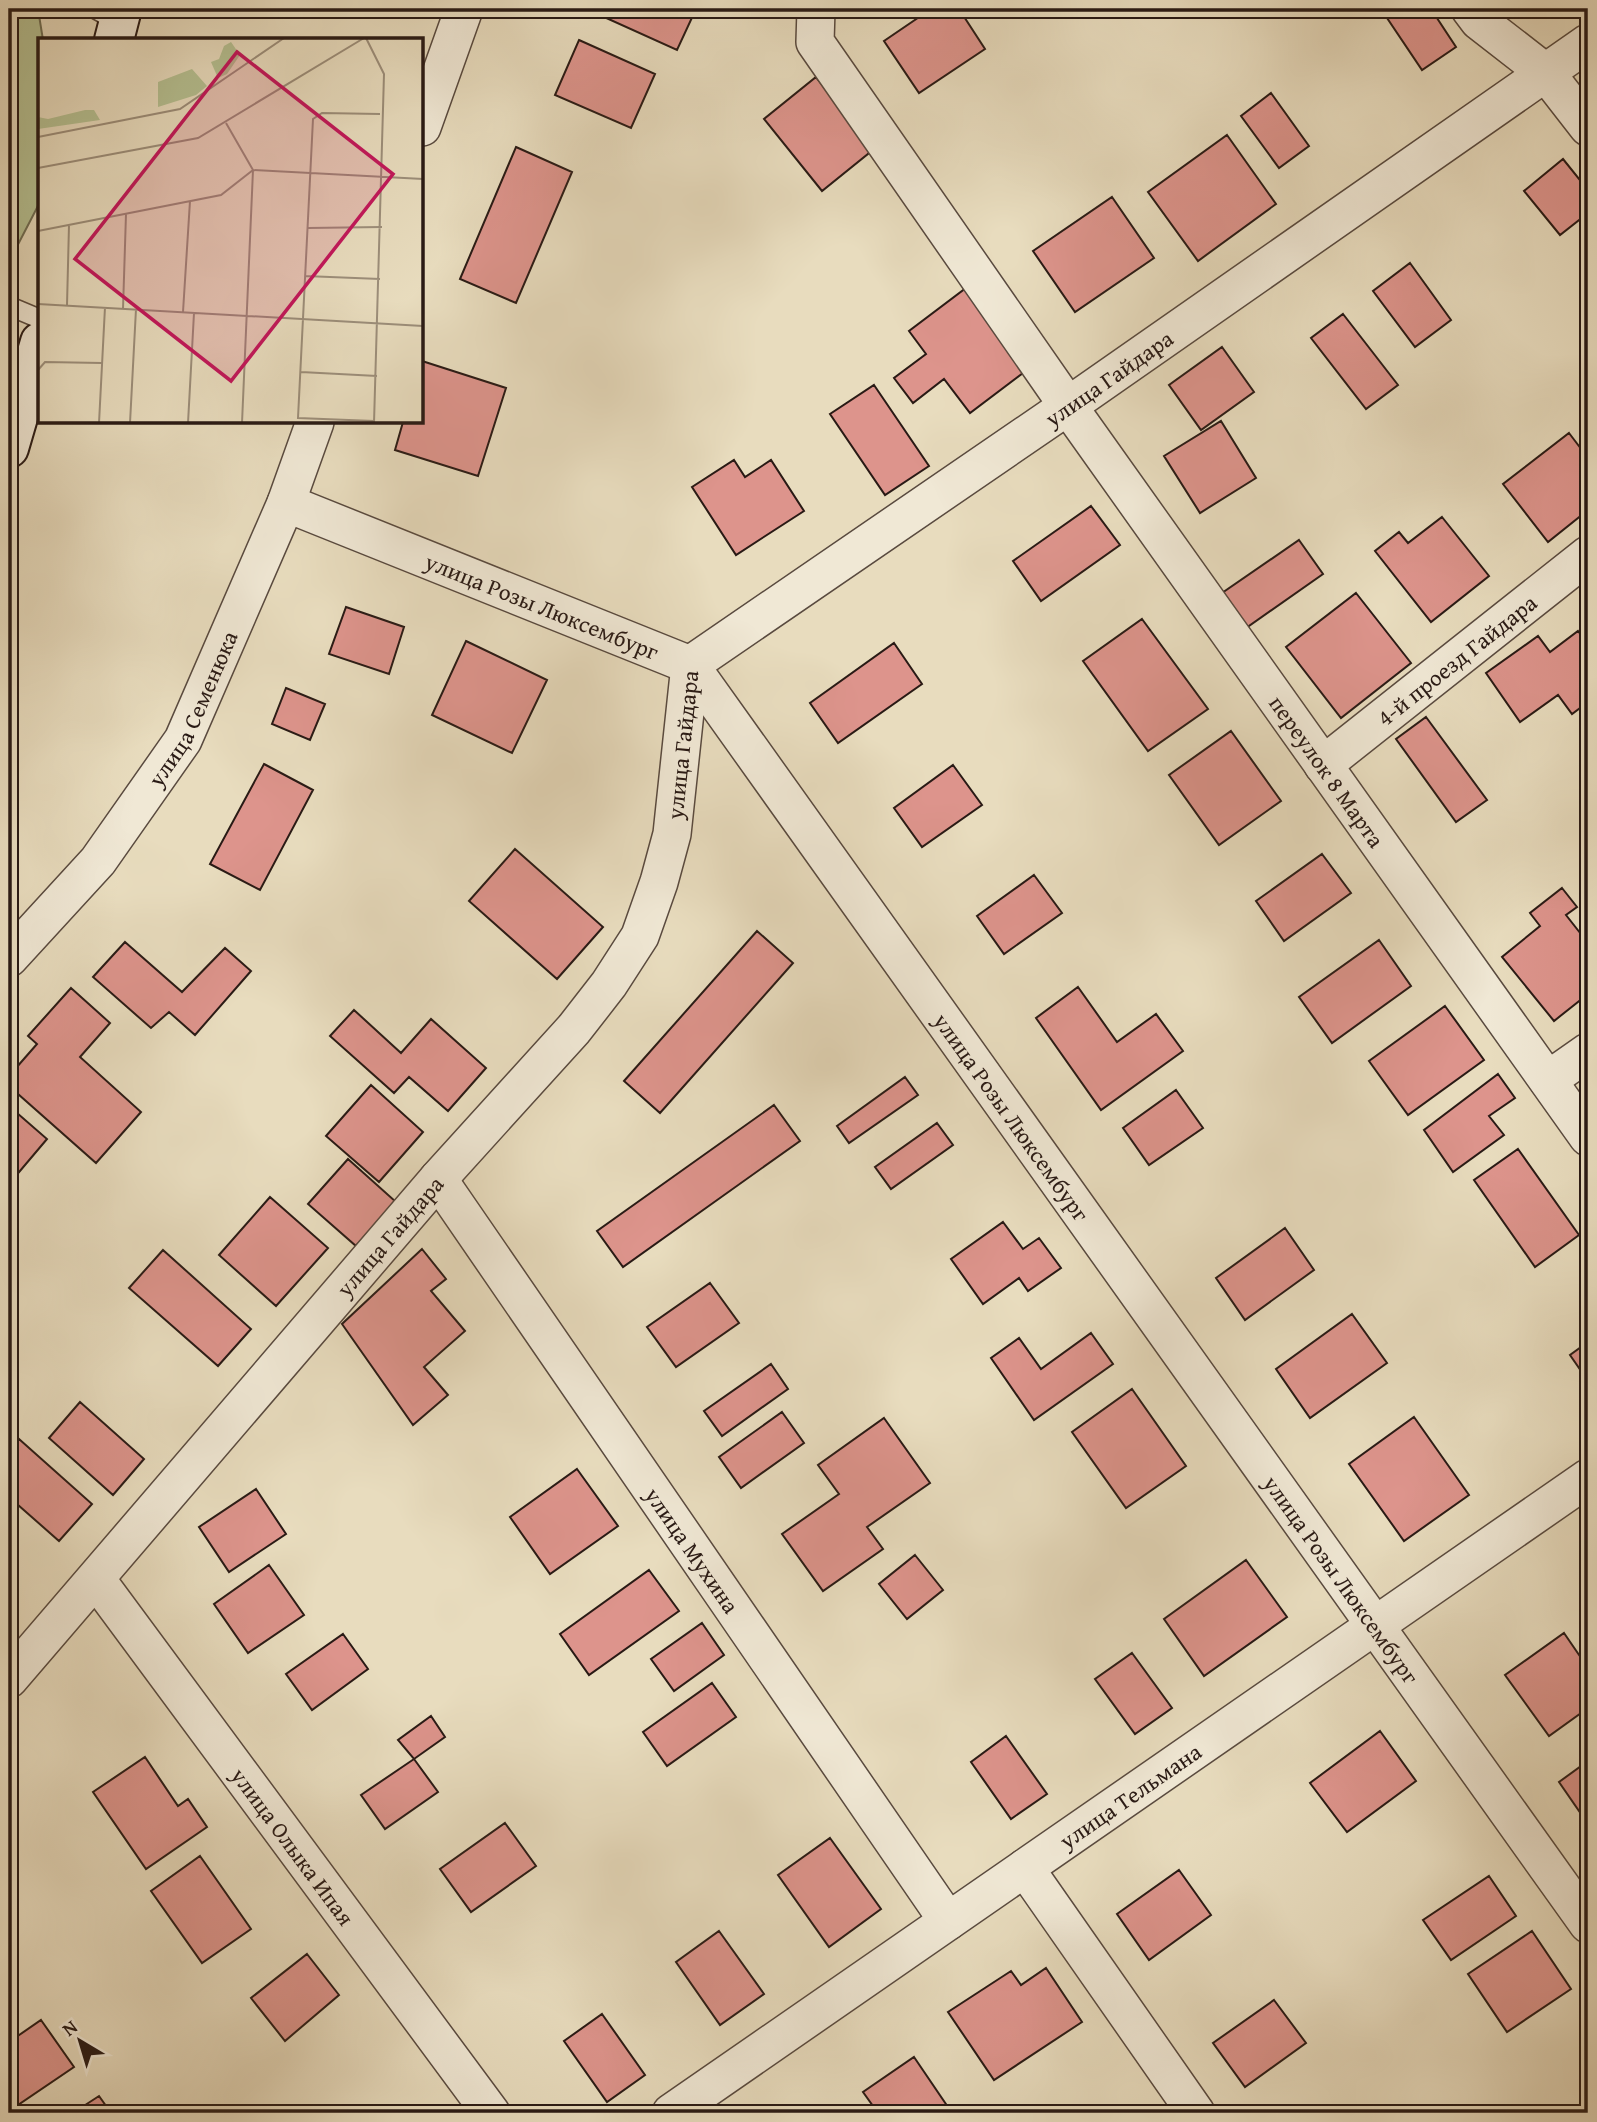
<svg xmlns="http://www.w3.org/2000/svg" width="1597" height="2122" viewBox="0 0 1597 2122" font-family="'Gentium Book Plus',serif">
<rect width="100%" height="100%" fill="#e8dcbe"/>
<filter id="stains"><feTurbulence type="fractalNoise" baseFrequency=".00286" numOctaves="4"/><feColorMatrix values="0 0 0 0 .2 0 0 0 0 .09 0 0 0 0 .02 0 0 0 .5 -.17"/></filter>
<radialGradient id="worn" r=".72"><stop offset=".6" stop-color="#630" stop-opacity="0"/><stop offset="1" stop-color="#630" stop-opacity=".3"/></radialGradient>
<path fill="#b5c092" stroke="#6f6d54" stroke-width="2" d="M9,9H38L43,40H40V202L11,258L9,259Z"/>
<path fill="#dd948c" stroke="#291a15" stroke-width="2" d="M608,9H696L677,50L604,17Z
M931,9H959L985,49L919,93L884,41Z
M1381,9H1431L1456,47L1422,70Z
M579,40L655,74L631,128L555,95Z
M816,77L874,149L822,191L764,119Z
M1271,93L1309,146L1279,168L1241,116Z
M1227,135L1276,204L1198,261L1148,192Z
M516,147L572,172L516,303L460,279Z
M1563,159L1588,190V213L1560,235L1524,191Z
M1112,197L1154,258L1075,312L1033,251Z
M1410,263L1451,320L1415,347L1373,291Z
M966,288L1027,370L970,413L944,379L913,403L894,378L926,354L909,331Z
M1343,314L1398,385L1366,409L1311,338Z
M1222,347L1254,392L1201,430L1169,385Z
M422,361L506,388L478,476L395,450L403,422H422Z
M874,385L929,466L885,495L830,414Z
M1221,421L1256,478L1200,513L1164,456Z
M1569,433L1588,458V510L1548,542L1503,484Z
M734,460L745,477L771,460L804,511L736,555L692,487Z
M1091,506L1120,545L1041,601L1013,561Z
M1442,517L1489,576L1431,622L1375,551L1399,532L1408,543Z
M1299,540L1323,574L1246,628L1222,593Z
M1356,593L1411,663L1341,718L1286,647Z
M346,607L404,627L389,674L329,654Z
M1142,619L1208,709L1148,751L1083,661Z
M1578,631L1588,644V702L1572,714L1558,695L1520,722L1486,673L1538,636L1550,652Z
M466,641L547,680L512,753L432,715Z
M894,643L922,684L838,743L810,703Z
M286,688L325,704L310,740L272,724Z
M1426,717L1487,800L1456,822L1396,739Z
M1231,731L1281,801L1219,845L1169,775Z
M264,764L313,790L260,890L210,864Z
M953,765L982,805L922,847L894,808Z
M515,849L603,927L557,979L469,901Z
M1322,854L1351,893L1284,941L1256,901Z
M1034,875L1062,913L1004,954L977,916Z
M1562,888L1577,907L1566,915L1588,943V994L1554,1021L1502,957L1540,926L1530,913Z
M757,931L793,963L660,1113L624,1081Z
M1379,940L1411,986L1332,1043L1299,997Z
M125,942L182,992L225,948L251,971L195,1035L169,1012L151,1028L93,977Z
M1078,987L1117,1042L1156,1014L1183,1051L1101,1110L1036,1018Z
M71,988L110,1023L80,1057L141,1112L96,1163L9,1086V1076L37,1044L28,1036Z
M1445,1006L1484,1060L1408,1115L1369,1061Z
M354,1010L401,1053L431,1019L486,1068L448,1111L409,1077L394,1093L330,1036Z
M1498,1074L1515,1098L1489,1116L1504,1135L1453,1172L1424,1130Z
M905,1077L918,1095L849,1143L837,1126Z
M371,1085L423,1132L379,1182L326,1136Z
M1176,1090L1203,1128L1149,1165L1123,1128Z
M774,1105L800,1141L623,1267L597,1231Z
M9,1106L47,1139L9,1184Z
M937,1123L953,1145L891,1189L875,1167Z
M1518,1149L1579,1235L1535,1267L1474,1180Z
M348,1159L396,1202L356,1246L308,1204Z
M270,1197L328,1248L276,1306L219,1255Z
M1003,1222L1023,1249L1039,1238L1061,1268L1028,1291L1019,1278L983,1304L951,1259Z
M1285,1228L1314,1270L1245,1320L1216,1278Z
M422,1249L446,1279L431,1291L465,1331L424,1367L448,1395L413,1425L342,1324Z
M163,1250L251,1329L218,1366L129,1288Z
M710,1283L739,1323L676,1367L647,1327Z
M1352,1314L1387,1363L1310,1418L1276,1369Z
M1091,1333L1113,1364L1034,1420L991,1358L1019,1338L1041,1369Z
M1588,1342V1381L1570,1355Z
M771,1364L788,1389L722,1436L704,1411Z
M1132,1389L1186,1466L1126,1508L1072,1432Z
M80,1402L144,1459L113,1495L49,1438Z
M782,1412L804,1443L741,1488L719,1457Z
M1414,1417L1469,1495L1404,1541L1349,1464Z
M884,1418L930,1483L867,1527L883,1549L823,1591L782,1534L839,1494L818,1465Z
M19,1439L92,1504L59,1541L9,1497V1451Z
M577,1469L618,1526L550,1574L510,1517Z
M256,1489L286,1534L229,1572L199,1527Z
M915,1555L943,1590L907,1619L879,1584Z
M1246,1560L1287,1617L1204,1676L1164,1619Z
M269,1565L304,1615L248,1653L214,1604Z
M649,1570L679,1611L589,1675L560,1634Z
M702,1623L724,1655L674,1691L651,1659Z
M1564,1633L1588,1668V1708L1549,1736L1505,1675Z
M343,1634L368,1669L312,1710L286,1674Z
M1132,1653L1172,1708L1135,1734L1095,1679Z
M712,1683L736,1717L667,1766L643,1732Z
M431,1716L445,1737L414,1759L398,1740Z
M1380,1731L1416,1781L1347,1832L1310,1783Z
M1006,1736L1047,1794L1011,1819L971,1762Z
M145,1757L178,1806L188,1799L207,1827L146,1869L93,1792Z
M414,1759L438,1792L385,1829L361,1795Z
M1588,1761V1824L1559,1782Z
M505,1823L536,1866L471,1912L440,1869Z
M830,1838L881,1909L829,1947L778,1875Z
M200,1856L251,1929L202,1963L151,1891Z
M1179,1870L1211,1915L1149,1960L1117,1914Z
M1489,1876L1516,1916L1451,1960L1423,1920Z
M719,1931L764,1994L720,2025L676,1962Z
M1532,1931L1571,1989L1507,2032L1468,1974Z
M307,1954L339,1995L285,2041L251,1998Z
M1046,1968L1082,2022L994,2080L948,2012L1011,1971L1021,1985Z
M1274,2000L1306,2043L1245,2087L1213,2043Z
M602,2014L645,2075L607,2102L564,2041Z
M41,2020L74,2067L9,2111V2042Z
M914,2057L952,2113H878L863,2092Z
M99,2096L111,2113H73Z"/>
<g fill="none" stroke-linecap="round" stroke-linejoin="round">
<g stroke="#594a3f" stroke-width="21">
<path id="lane" d="M95,9L118,22
M9,306L40,319"/>
</g>
<g stroke="#594a3f" stroke-width="40">
<g id="street">
<path id="s1" d="M816,9L815,42L1068,406L1588,1137"/>
<path d="M1470,9L1479,21L1546,73L1588,127"/>
<path d="M422,127L464,9"/>
<path id="s2" d="M286,503L690,665L1588,1924"/>
<path id="s3" d="M1323,765L1588,555"/>
<path id="s4" d="M9,958L98,861L183,740L286,503L315,422"/>
<path d="M1548,1080L1588,1052"/>
<path id="s5" d="M438,1179L948,1921"/>
<path id="s6" d="M96,1579L491,2113"/>
<path id="s7" d="M9,1679L438,1179L574,1029L609,984L640,936L659,882L672,834L690,665L1068,406L1588,43"/>
<path d="M1025,1868L1196,2113"/>
<path id="s8" d="M671,2113L1588,1478"/>
</g>
</g>
<g stroke="#291a15" stroke-width="42">
<path id="secondary" d="M114,40L122,9
M9,448L40,342"/>
</g>
<use href="#lane" stroke="#f0e8d5" stroke-width="18"/>
<use href="#street" stroke="#f0e8d5" stroke-width="37"/>
<use href="#secondary" stroke="#f0e8d5" stroke-width="38"/>
</g>
<g text-anchor="middle" dominant-baseline="central" stroke-width="6" stroke-linejoin="round" paint-order="stroke">
<g font-size="23" fill="#291a15" stroke="#f0e8d5">
<text stroke="none"><textPath href="#s7" startOffset="1760">улица Гайдара</textPath></text>
<text stroke="none"><textPath href="#s2" startOffset="276">улица Розы Люксембург</textPath></text>
<text stroke="none"><textPath href="#s3" startOffset="170">4-й проезд Гайдара</textPath></text>
<text stroke="none"><textPath href="#s4" startOffset="312">улица Семенюка</textPath></text>
<text stroke="none"><textPath href="#s7" startOffset="1172">улица Гайдара</textPath></text>
<text stroke="none"><textPath href="#s1" startOffset="924">переулок 8 Марта</textPath></text>
<text stroke="none"><textPath href="#s2" startOffset="990">улица Розы Люксембург</textPath></text>
<text stroke="none"><textPath href="#s7" startOffset="584">улица Гайдара</textPath></text>
<text stroke="none"><textPath href="#s5" startOffset="450">улица Мухина</textPath></text>
<text stroke="none"><textPath href="#s2" startOffset="1558">улица Розы Люксембург</textPath></text>
<text stroke="none"><textPath href="#s8" startOffset="558">улица Тельмана</textPath></text>
<text stroke="none"><textPath href="#s6" startOffset="332">улица Олыка Ипая</textPath></text>
</g>
</g>
<g transform="translate(38 38)">
<rect width="385" height="385" fill="#e8dcbe"/>
<path d="M193,4L202,17L189,36L180,40L173,24L181,21L186,8ZM154,31L169,48L158,57L120,69V44ZM47,72H56L62,82L0,91V79L10,81Z" fill="#b5c092"/>
<path fill="none" stroke="#9c8e7a" stroke-width="2" d="M328,0L346,36L336,385M188,85L215,132L204,385M0,99L142,71L246,0M0,130L160,100L326,0M270,190L344,189M0,193L183,157L215,132L385,141M267,238L342,241M0,266L385,288M29,267L31,187M85,271L88,176M145,274L152,163M0,332L7,324L64,325M263,334L339,338M336,383L260,380L275,81L284,75L342,76M61,385L67,269M92,385L98,271M150,385L156,275"/>
<path fill="#c2185b" fill-opacity="0.15" stroke="#c2185b" stroke-width="3.5" d="M199,14L355,136L193,343L37,221Z"/>
<rect width="385" height="385" fill="none" stroke="#291a15" stroke-width="3.5"/>
</g>
<rect width="1597" height="2122" fill="none" stroke="#e8dcbe" stroke-width="35"/>
<rect x="10" y="10" width="1576" height="2101" fill="none" stroke="#291a15" stroke-width="3.5"/>
<rect x="18" y="18" width="1562" height="2087" fill="none" stroke="#291a15" stroke-width="2"/>
<g transform="translate(80 2041) rotate(322)" stroke="#f0e8d5" stroke-width="5" paint-order="stroke">
<path d="M0-5L12 26L0 18L-12 26Z" fill="#291a15"/>
<text y="-10" font-size="19" font-weight="bold" text-anchor="middle" fill="#291a15">N</text>
</g>
<rect width="100%" height="100%" filter="url(#stains)"/>
<rect width="100%" height="100%" fill="url(#worn)"/>
</svg>
